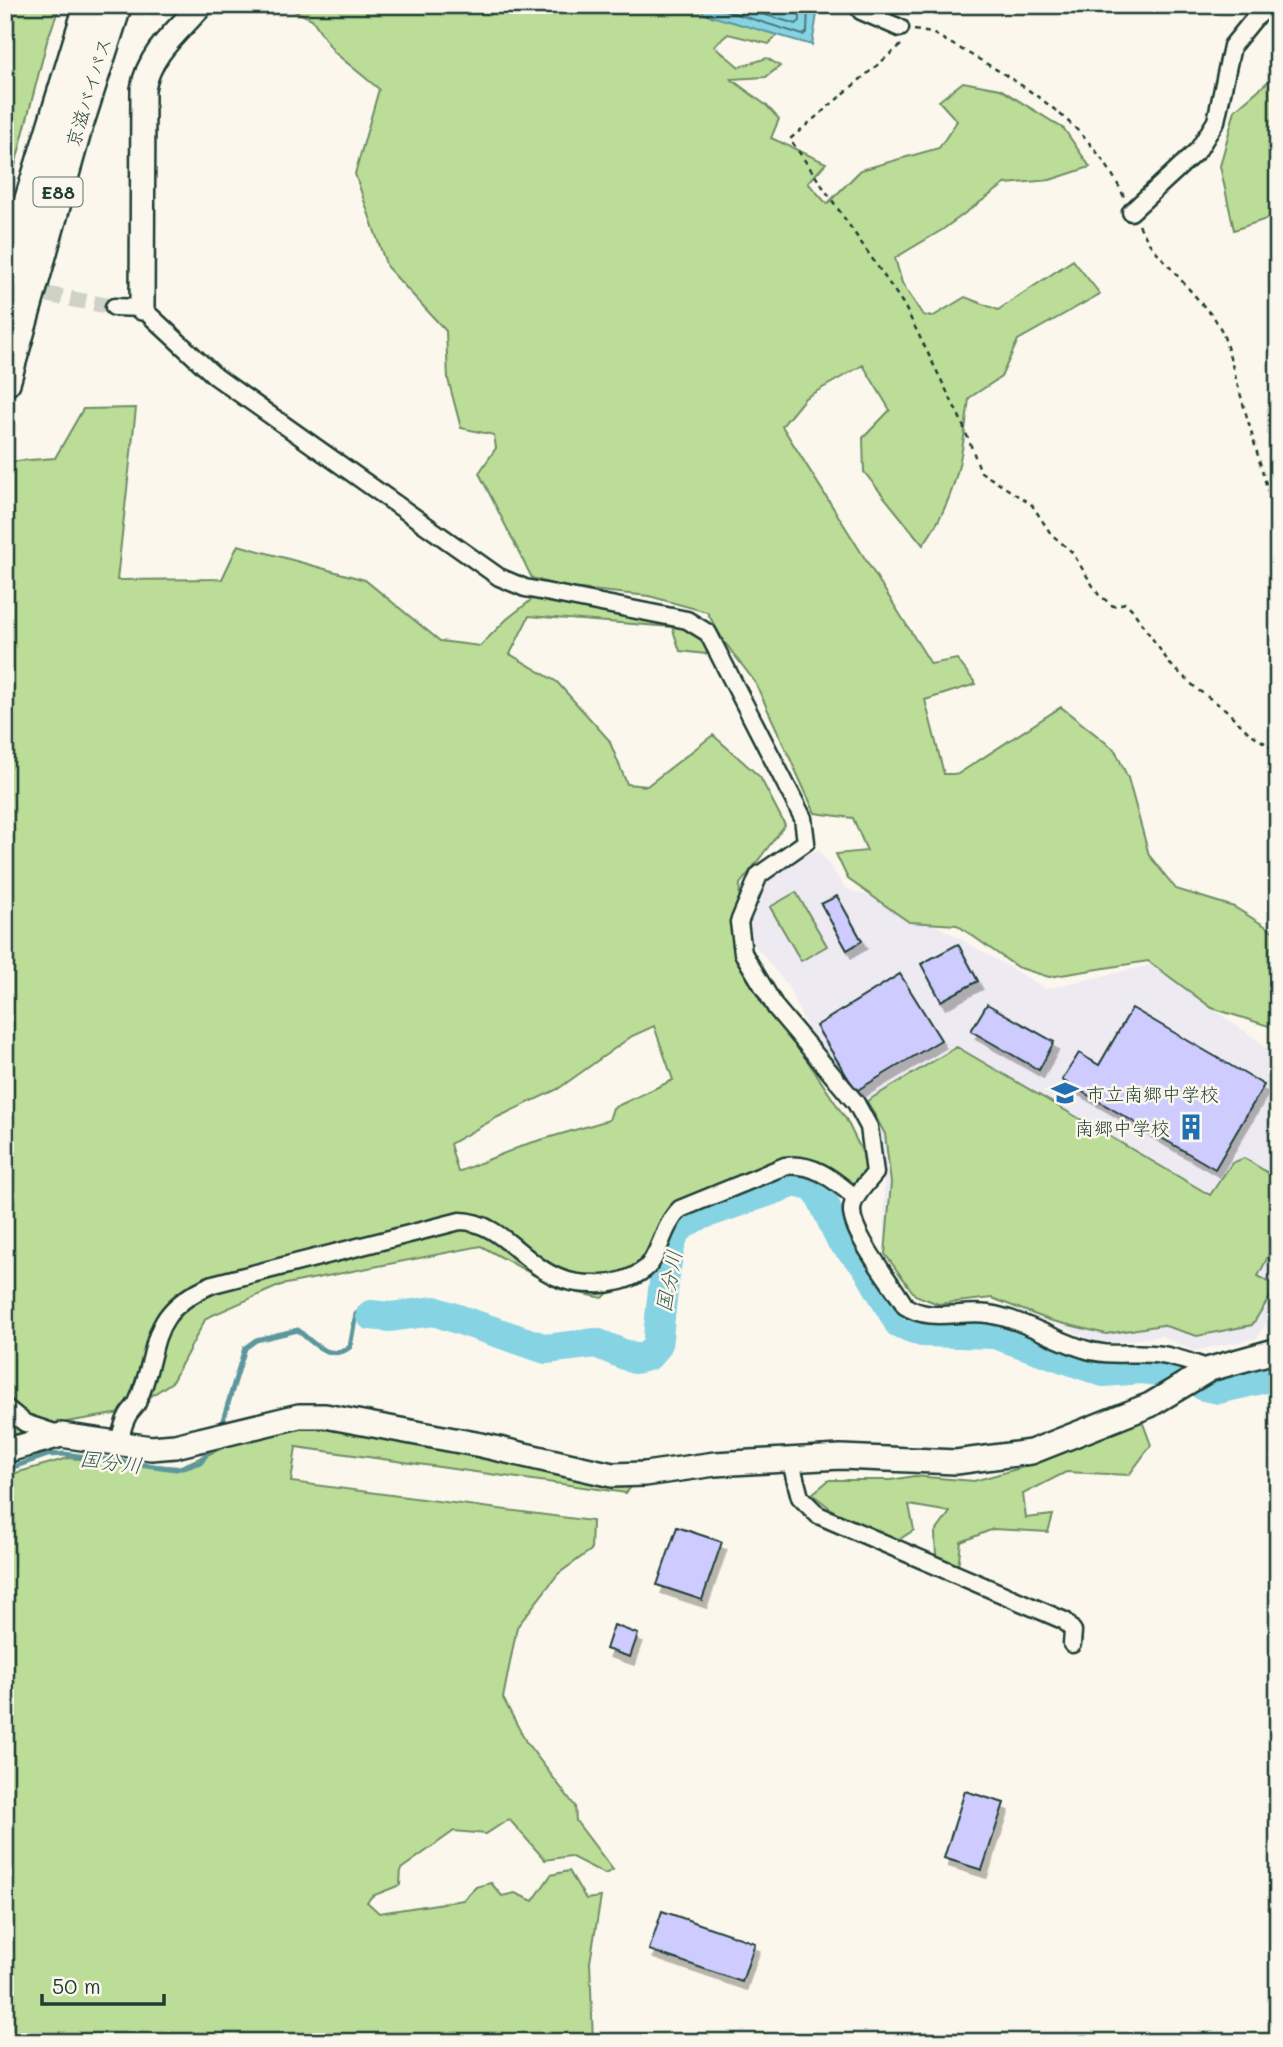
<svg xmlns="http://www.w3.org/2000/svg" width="1283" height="2047" viewBox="0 0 1283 2047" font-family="Mali,'Klee One',sans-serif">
<defs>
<filter id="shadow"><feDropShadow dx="4.5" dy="8" stdDeviation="0" flood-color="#0004"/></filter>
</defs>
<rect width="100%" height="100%" fill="#fbf7ec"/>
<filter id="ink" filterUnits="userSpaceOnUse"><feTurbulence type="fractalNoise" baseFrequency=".0143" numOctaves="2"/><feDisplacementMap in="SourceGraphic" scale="14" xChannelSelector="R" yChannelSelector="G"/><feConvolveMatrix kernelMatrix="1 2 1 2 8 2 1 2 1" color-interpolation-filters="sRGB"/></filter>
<g filter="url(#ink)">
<path fill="#eeeaf2" d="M819,850L846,889L894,904L956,936L1046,989L1150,965L1260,1042L1278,1062V1303L1257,1338L1193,1351L1161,1336L1103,1344L992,1298L938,1304L915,1295L885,1254L884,1180L876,1134L815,1046L788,986L747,936L745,926L760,881L790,860Z"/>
<path fill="#bcdd97" stroke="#6e8d66" stroke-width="2" fill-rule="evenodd" d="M5,5H60L47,41L5,205Z
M282,5H719L787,24L769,44L728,34L714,46L739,67L767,58L780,66L766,77L731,79L767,106L779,119L771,138L826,163L808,183L827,204L861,170L939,148L957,121L939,101L963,82L1000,89L1064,129L1090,167L1050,180L1005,184L942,230L895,258L902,283L923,315L932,317L965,297L998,310L1073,260L1100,294L1018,340L1001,377L969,398C963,454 957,498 923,545L864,472L863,438L890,410L863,365L805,398L782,426L931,664L957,659L976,684L925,700L944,774H958L1061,707L1115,750L1128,778L1149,855L1176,889L1234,907L1278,934V1029L1212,1008L1148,961L1049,977L1017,967L957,925L909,922L848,879L836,854L867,851L853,818L815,813L755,682L723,640L707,612L649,596L561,587L532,578L479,473L496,448L494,435L461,428L448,379L446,331L387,267L355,174L379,89L334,52L312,19Z
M1278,73V215L1234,230L1220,166L1235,110Z
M136,408L117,580L222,579L238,545L365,580L440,641L480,646L507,619L535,597L685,624L705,640L707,654L680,651L672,627L529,616L510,654L557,682L609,740L627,784L647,786L713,735L760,777L785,825L740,884L736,953L846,1119L869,1166L855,1184L846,1186L780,1164L669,1210L646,1254L603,1298L559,1289L481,1246L281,1285L206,1318L172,1382L127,1412L66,1422L5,1442V462L55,458L83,409ZM654,1026L673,1080L613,1108L609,1120L527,1144L458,1172L450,1144L498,1117L558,1089L632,1036Z
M796,892L827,946L801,961L770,907Z
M957,1047L1210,1195L1232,1163L1244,1158L1278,1179V1238L1258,1276L1277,1286L1252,1325L1197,1336L1162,1325L1106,1334L1049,1320L992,1298L938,1304L915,1295L885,1254L891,1183L885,1134L867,1101Z
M1141,1418L1151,1445L1129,1475L1066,1472L1023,1494L1026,1518L1053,1515L1048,1532L993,1529L961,1542L958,1567L936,1557L935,1533L950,1512L909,1505L914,1530L898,1540L835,1512L812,1494L829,1480H891L914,1476L974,1481L1024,1467Z
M305,1422L633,1485L626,1493L296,1447L291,1482L592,1521L591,1550L558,1574L517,1627L503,1698L526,1742L575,1806L576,1821L613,1870L605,1874L570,1856L545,1860L509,1819L486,1834L454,1831L401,1869L400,1885L372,1896L367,1902L379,1913L463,1900L476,1887L491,1883L502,1896L515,1893L533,1901L551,1875L569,1871L586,1899L601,1897L590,1962L593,2042H5V1476L68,1458L179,1467L260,1432Z"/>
<path fill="#86d3e4" stroke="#5d979e" stroke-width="2" d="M700,5H815L817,14L812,45L704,14Z"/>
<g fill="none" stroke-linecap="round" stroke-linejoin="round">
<path stroke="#48797a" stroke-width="2" d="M708,5L803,35L807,32L808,5
M732,5L796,24L800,21L799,5"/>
<path stroke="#5d979e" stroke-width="5" d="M223,1420L245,1348L256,1340L298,1330C313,1344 331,1362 350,1347L356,1314L362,1310L371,1315
M5,1470L48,1455L64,1454L176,1469L201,1462L210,1449"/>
<path stroke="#86d3e4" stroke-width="30" d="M371,1315L390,1317L434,1311L546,1349L596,1343L635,1359L648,1356L657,1346C660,1322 665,1252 674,1235C679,1226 687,1222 695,1217L795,1182L814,1187L821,1197L841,1240L866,1265L899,1323L922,1332L995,1334L1104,1372L1141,1369L1182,1375
M1204,1386L1219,1389L1278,1375"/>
</g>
<path fill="#ceccff" stroke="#1f3d34" stroke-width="2" filter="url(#shadow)" d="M837,896L862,941L847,950L821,904Z
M958,944L978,981L941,1001L921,964Z
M900,974L941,1040L856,1091L816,1026Z
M987,1004L1054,1042L1039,1070L971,1031Z
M1132,1008L1264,1085L1215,1169L1062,1080L1079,1053L1099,1065Z
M677,1527L722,1542L702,1600L657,1585Z
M614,1625L638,1634L630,1657L606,1649Z
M965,1791L1004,1803L982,1870L944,1858Z
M662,1911L755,1943L742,1982L649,1950Z"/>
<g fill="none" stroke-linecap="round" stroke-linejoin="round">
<path stroke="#cfd2c7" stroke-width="16" stroke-dasharray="16 8" stroke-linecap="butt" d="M23,290L114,307"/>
<g stroke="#1f3d34" stroke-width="21">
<path id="street" d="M858,5L861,11L900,28
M1131,212L1198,150L1216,121L1232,46L1254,19L1271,5
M114,307L142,308L215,376L499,577L525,588L687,620L708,633L803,818L806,842L759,875L739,922L743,953L776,1008L856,1103L869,1127L875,1173C867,1183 852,1197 852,1210C851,1234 892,1283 905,1306C931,1323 960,1310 988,1314C1022,1319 1052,1339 1084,1349C1107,1357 1129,1352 1153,1354C1172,1355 1191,1363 1210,1369
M5,1407L25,1423L61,1435
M119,1443C121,1435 123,1424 127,1417C129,1412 134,1408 137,1403C162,1348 143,1314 213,1284L460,1221C501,1221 525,1267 562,1279C572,1283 583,1284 594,1284C611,1285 631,1280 645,1269C660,1257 661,1228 680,1209L785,1166C814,1162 834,1180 856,1198
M790,1459L800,1497L818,1515L1065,1621L1073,1631L1072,1644"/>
</g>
<g stroke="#1f3d34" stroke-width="28">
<path id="secondary" d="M142,308L143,89C149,53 178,31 201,5
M5,1451L61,1435L151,1448L175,1446L299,1416H325L481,1445L612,1475L645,1474L715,1464L841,1457L956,1462L1031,1452L1150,1405L1210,1369L1278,1350"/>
</g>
<g stroke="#1f3d34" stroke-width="35">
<path id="highway" d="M5,282L90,5
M5,381L76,130L116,5"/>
</g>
<path stroke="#1f3d34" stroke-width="2.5" stroke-dasharray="5 5" stroke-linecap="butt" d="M914,30L932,33C1007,75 1087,115 1124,197
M901,45L790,139L904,305L961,420L981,472L1032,505L1051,534L1072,552L1098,594L1113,606L1125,603L1131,608L1170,664L1198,690L1225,709L1247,731L1278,752
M1139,225L1149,243L1215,319L1223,333L1268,491L1278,508"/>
<use href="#street" stroke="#fbf7ec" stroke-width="16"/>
<use href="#secondary" stroke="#fbf7ec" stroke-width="23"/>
<use href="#highway" stroke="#fbf7ec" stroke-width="30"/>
</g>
</g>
<defs>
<g id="school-bare" transform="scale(2.1)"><path d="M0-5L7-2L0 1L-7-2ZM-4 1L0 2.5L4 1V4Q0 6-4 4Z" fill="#1f6fb2" stroke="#fbf7ec" stroke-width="2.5" paint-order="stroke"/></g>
<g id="building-bare" transform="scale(2.1)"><path d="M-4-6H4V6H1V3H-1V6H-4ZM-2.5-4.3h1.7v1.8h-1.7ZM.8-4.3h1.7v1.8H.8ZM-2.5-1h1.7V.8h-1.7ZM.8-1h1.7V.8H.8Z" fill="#1f6fb2" stroke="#fbf7ec" stroke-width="2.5" paint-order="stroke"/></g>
</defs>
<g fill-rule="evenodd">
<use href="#school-bare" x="1065" y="1093"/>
<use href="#building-bare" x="1191" y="1127"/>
</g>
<g text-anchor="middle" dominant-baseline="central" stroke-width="5" stroke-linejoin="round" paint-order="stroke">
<rect fill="#fbf7ec" stroke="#61756b" stroke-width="2" x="33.5" y="177.5" width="49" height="29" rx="5"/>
<g font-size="18" font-weight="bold" fill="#1f3d34">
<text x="58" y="192">E88</text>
</g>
<g font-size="19" fill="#1f3d34" stroke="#fbf7ec">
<text transform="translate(88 92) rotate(-73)">京滋バイパス</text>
</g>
<g font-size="19" fill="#1f3d34" stroke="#fbf7ec" text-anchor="start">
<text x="1086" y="1093">市立南郷中学校</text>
<text x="1170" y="1127" text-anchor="end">南郷中学校</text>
</g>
<g font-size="21" font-style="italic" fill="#345b57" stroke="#fbf7ec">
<text transform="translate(668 1281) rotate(-79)">国分川</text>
<text transform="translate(111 1461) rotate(7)">国分川</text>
</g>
</g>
<rect width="1283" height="2047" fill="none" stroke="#fbf7ec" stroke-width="28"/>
<rect x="14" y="14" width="1255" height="2019" fill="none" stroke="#1f3d34" stroke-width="2.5" filter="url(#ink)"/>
<path d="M42 1994v10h122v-10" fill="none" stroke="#1f3d34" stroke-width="3.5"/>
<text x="52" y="1994" font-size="21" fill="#1f3d34" stroke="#fbf7ec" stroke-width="5" paint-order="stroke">50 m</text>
</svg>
